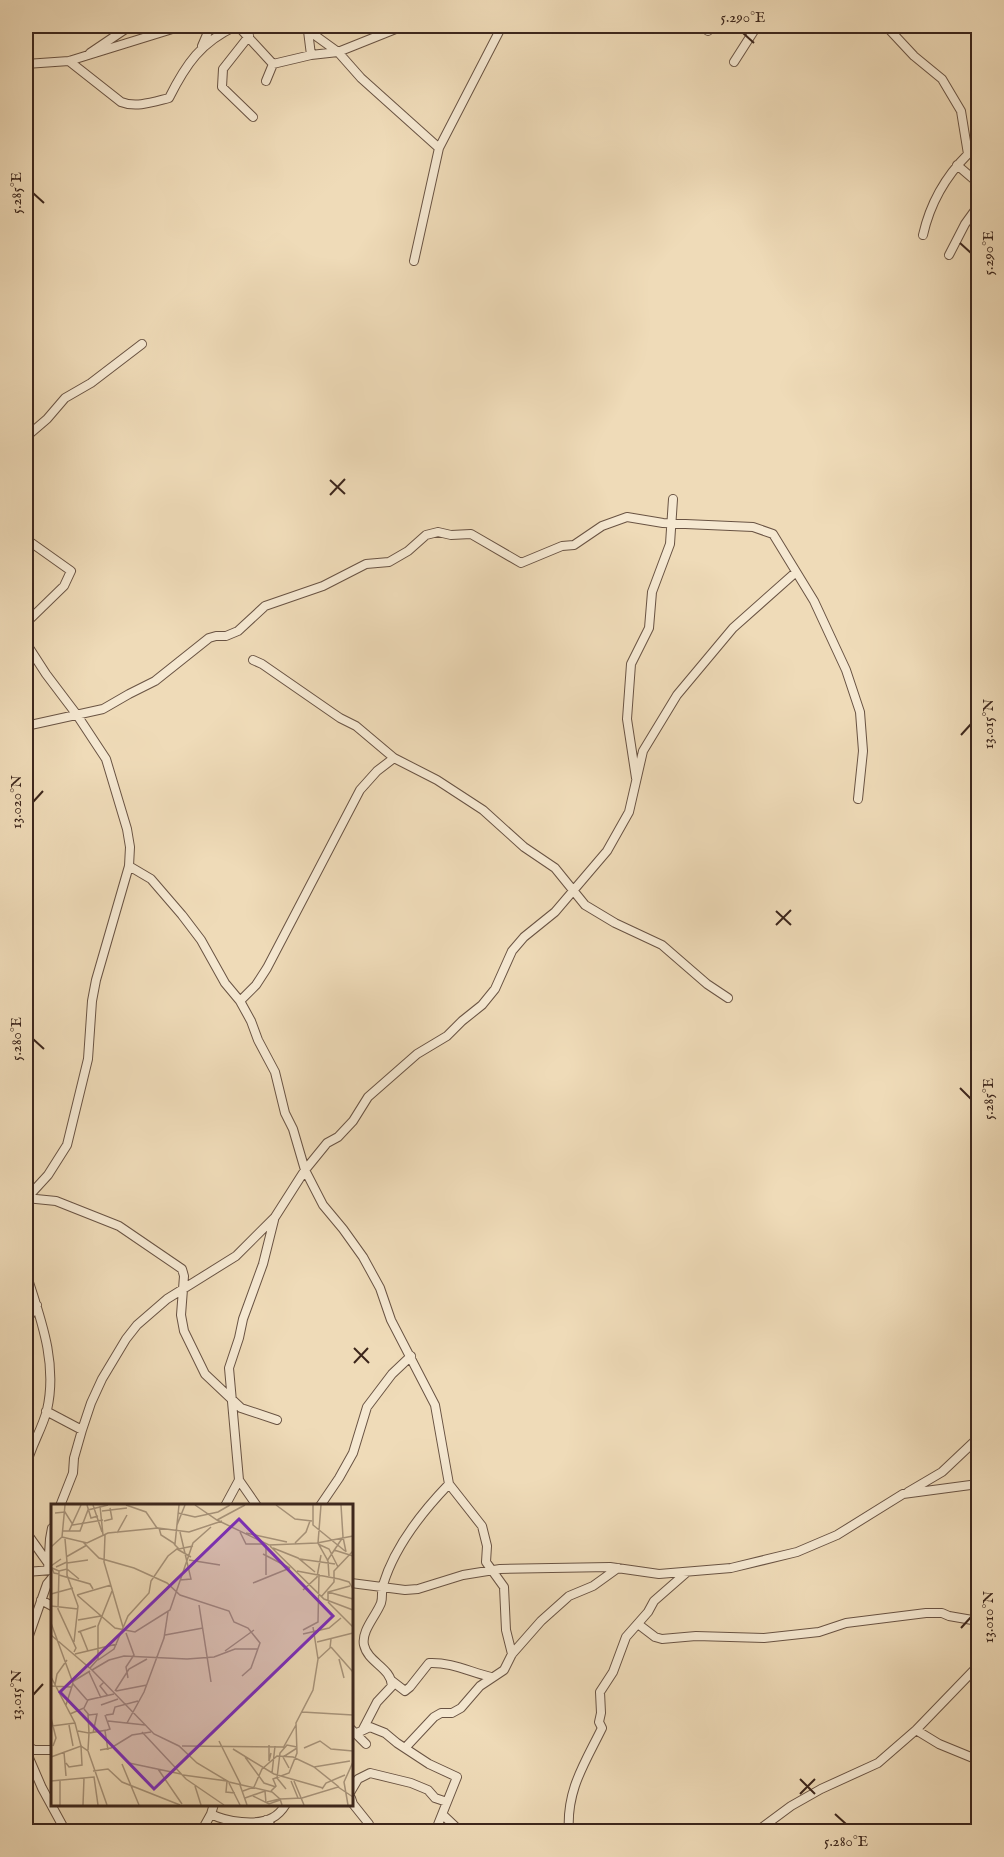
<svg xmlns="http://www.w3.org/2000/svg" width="1004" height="1857" viewBox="0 0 1004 1857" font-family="'IM FELL English',serif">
<rect width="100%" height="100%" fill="#efdbb8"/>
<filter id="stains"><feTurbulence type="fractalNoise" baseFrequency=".00333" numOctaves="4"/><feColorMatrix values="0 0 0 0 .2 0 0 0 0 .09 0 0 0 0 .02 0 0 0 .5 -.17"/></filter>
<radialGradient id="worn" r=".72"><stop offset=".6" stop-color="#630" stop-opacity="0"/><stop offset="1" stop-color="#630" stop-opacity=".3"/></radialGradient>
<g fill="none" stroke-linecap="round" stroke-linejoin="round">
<g stroke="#695343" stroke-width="10">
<path id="minor" d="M238,26L273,64L266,81
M302,26L338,52L361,78L439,148
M708,26V31
M886,26L914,56L942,79L961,111L968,154C945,177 930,204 923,235
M249,36L223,69L222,87L253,117
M202,46L208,32L209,26
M90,53L130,26
M311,55L338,52L403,26
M69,61L121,102C136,108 153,102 169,98C186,64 201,42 236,26
M734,62L757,26
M26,64L69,61L182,26
M273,64L311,55L308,31L311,26
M957,165L978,183
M949,255L965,224L978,206
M414,261L439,148L502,26
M26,437L47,419L65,398L91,383L142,344
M26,539L71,571L64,586L26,623
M26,643L46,674L77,715L106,759L127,829L130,847L129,866L96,980L92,1001L88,1059L67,1145L48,1175L26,1199
M253,660L262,664L340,718L356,726L394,758L437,780L483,810L524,847L555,868L585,905L615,923L662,945L707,984L728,998
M26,726L103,709L129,694L155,681L209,638L216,636H226L238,631L265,606L323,586L366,564L389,562L408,551L426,535L438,532L451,535L471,534L521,563L562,546L574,545L602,526L627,517L663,523L753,527L773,534L814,601L846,670L860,712L863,751L858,799
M636,778L627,719L631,664L649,628L652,592L670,544L673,499
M129,866L151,879L182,915L201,940L225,983L240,1001L251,1021L258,1040L275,1072L285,1113L293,1129L305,1170L323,1205L343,1229L363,1257L380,1288L391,1320L435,1405L449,1484L482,1526L487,1546L486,1562L504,1587L506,1630L512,1654
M240,1001L256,985L267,968L360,790L377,771L394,758
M26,1198L56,1201L119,1226L182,1269L184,1276L181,1315L184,1331L205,1374L241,1408L277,1420
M26,1273C40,1317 58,1362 47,1410C42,1430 30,1447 26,1467
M26,1321L37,1305
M46,1411L82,1430L74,1458L73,1473L60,1506
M82,1430L91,1403L102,1379L126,1339L137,1325L167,1299L236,1256L275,1217L305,1170L327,1143L338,1137L353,1121L368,1097L417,1054L447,1036L462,1021L482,1005L495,989L512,951L524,937L555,912L607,851L629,812L643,751L677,695L733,628L796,572
M908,1492L942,1472L978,1438
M225,1506L239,1480
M257,1506L239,1480L229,1368L239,1338L243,1319L263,1264L274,1220
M320,1506L339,1478L353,1453L367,1407L392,1374L411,1356
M26,1532L48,1563
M26,1553L27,1572
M48,1570L50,1539L52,1528
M26,1572L52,1570
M351,1583L405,1590L418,1589L463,1575L500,1569L610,1567L659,1574L731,1568L797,1552L837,1535L903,1494L978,1484
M41,1600L52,1606
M638,1624L655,1637L662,1639L696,1636L764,1638L819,1632L846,1623L926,1613H942L949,1616L978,1621
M26,1644L47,1584L52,1578
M392,1681L405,1691L410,1687L429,1663C451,1662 470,1672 491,1677
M26,1705L28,1713L26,1716
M351,1729L366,1744
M363,1729L377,1702L392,1686C391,1667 368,1663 364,1645C361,1631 376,1616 381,1603C383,1597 381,1591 383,1585C394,1548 422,1512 449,1484
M916,1730L939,1744L978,1760
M357,1733L370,1727L385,1733L397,1743L429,1764L457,1777L435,1832
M26,1745L34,1750H52
M405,1748L434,1717L441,1713H452L461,1708L480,1686L504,1670L512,1654L541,1621L569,1596L593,1586L618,1568
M26,1751L42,1788L66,1832
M26,1778L32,1767
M351,1791L358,1779L370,1773L411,1783L428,1790L435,1798L447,1802
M351,1798L353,1804L369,1824L368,1832
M211,1814C226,1822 257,1826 272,1818C278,1815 283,1809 286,1804
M443,1815L461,1832
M266,1820L276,1832
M103,1829L106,1832
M201,1832L211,1814L214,1804
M569,1832C566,1790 585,1763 602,1728L599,1722L601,1713L600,1692L613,1672L626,1637L648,1612L654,1601L686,1573
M756,1832L791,1806L821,1789L878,1763L916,1730L973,1671L978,1669"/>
</g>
<use href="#minor" stroke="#f5e8d1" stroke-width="8"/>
</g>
<path fill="none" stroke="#3c261c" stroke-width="2" d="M743,33L754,43M33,193L44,203M960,243L971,253M330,480L345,494M330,495L345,479M961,735L971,724M33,802L43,791M776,911L791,925M776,925L791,910M33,1039L44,1049M960,1088L971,1099M354,1348L369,1363M354,1363L368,1348M961,1628L971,1617M33,1695L43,1684M800,1779L815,1794M800,1794L815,1779M835,1814L846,1824"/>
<g transform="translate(51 1504)">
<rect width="302" height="302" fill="#efdbb8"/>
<path fill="none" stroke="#a7937a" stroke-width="1.5" d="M36,1L40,14L47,12M42,1L51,28M75,1L95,8L106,24M144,1L166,16L194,1M225,1L244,15L261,17M262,1V21L294,47M270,1L267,39L277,57L278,72M290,1L292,33M49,2L52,31M51,7L76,4M4,9L14,8L22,21L52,16M127,9L144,13L167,8L179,1M166,16L218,41L266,39L302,32M53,17L61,15L59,4M126,21L134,1M108,24L110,31L124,40L128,1M12,27H18L30,1M18,27H29L37,6L57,1M129,28L140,75L129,76M189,28L195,40H211M66,29L76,11M195,29L236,38M54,31L53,58L72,123M11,33L36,39L57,29L107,24L138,28L171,17M32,38L48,54L83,64L116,79L129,91L178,107L183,118L197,124L209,139L200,164L191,172M244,39L255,28L259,17M123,40L128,45L142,42M267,40L278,45L287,63M215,41V71M219,42L273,95L302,106M0,43L11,33L14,1M222,44L247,54L264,68M283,46L302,52M212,50L239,64M15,53L36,41M249,55L284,60M138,56L169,61M276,57L292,33L295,48M16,58V71L27,102L23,138M16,59L37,56M5,63L16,58L14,35M1,64L8,67L7,105L25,144L23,148M8,67L16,65L28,75M246,67L288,75L298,78L302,85M8,70L3,69L0,62L10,55M8,71L39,80L42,85M202,79L239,64M252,86L266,73L270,51M277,88L302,95M0,90L22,84M26,91L64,124L84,128L119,106L142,39L160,23M26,91L60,81M270,93L283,78V67L302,47M277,96V88L299,82M277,98L302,123M148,101L160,178M0,102L27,105M27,116L50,112M0,119L22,179L15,201M252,126L267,118L268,70M29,127L37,147M27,128L45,122M75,129L83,151L75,163L77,174M252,130L278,124L290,114M0,131L41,166L103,230L128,242L146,259L178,278L221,288L229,295L251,294L287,283L302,293M114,131L152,124M266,138L302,129M280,143L302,168M174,147L203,126M24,150L66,140M267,155L279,144L280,135M288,155L293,174M47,156L63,145L77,112L98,89L100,77L117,52L126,45L140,53M58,156L73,152L136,155L163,153L184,145H207M39,164L47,155V122L61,87M41,166L58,156M38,168L50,194M0,173L24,219L30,242L37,247L56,301M21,178L39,167M53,178L49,182L57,192M22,180L36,196M4,181L6,170L16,156M0,182L20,183M64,187L78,165L96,155M65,187L96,181M50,201L67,195M33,205L38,211L46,210L42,229M251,208L302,211M19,210L33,204L37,196L63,190M37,210L38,229L56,226M54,211L59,225L56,226M55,211L62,210L64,203L87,197M0,214L5,234L2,242M57,217L94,221M76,219L93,188L113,134L117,108M18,221L22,242M1,222L24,219M27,227L38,229L37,246M54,227L57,246M91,228L135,275L173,301M168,237L190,281M218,241V257L220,249M131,242L233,243M232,244L245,221M253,244L269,237L280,245L302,247M182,245L223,270L272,284M49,246L60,244L81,231L100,228M13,248L15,272M0,253L30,242L31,261L18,263L15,259M194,253L213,279L225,283M78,259L130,270M71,260L88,301M263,263L288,283M238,264L232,253L246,244M107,265L131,300M42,267L57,265L71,278L129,301M221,269L224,242M132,271L176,277L175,288L184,289M9,276V301M0,277L43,273L47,301M240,277L247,294M243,277L253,301M178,279L189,301M189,281L196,301M144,282L150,301M235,285L226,274L229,249L236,241L246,243M271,285L275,279L294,271M192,287L203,283L211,265L226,252L242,253L263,263L299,257M220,287L225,282L222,275L238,269L246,249L245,219L262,186L267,155L262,123M202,292L218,300L229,296M194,294L214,287L215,299M216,298L229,295L231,301M32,301L33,274M297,301L293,278L302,258"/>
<path fill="#7b2cbf" fill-opacity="0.15" stroke="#7b2cbf" stroke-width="3" d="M188,15L282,112L103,285L9,188Z"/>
<rect width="302" height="302" fill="none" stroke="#3c261c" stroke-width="3"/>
</g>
<rect width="1004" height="1857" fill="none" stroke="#efdbb8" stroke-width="66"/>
<rect x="33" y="33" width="938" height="1791" fill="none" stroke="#3c261c" stroke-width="2"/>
<g font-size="15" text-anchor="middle" fill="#3c261c">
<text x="743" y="22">5.290°E</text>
<text transform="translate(16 193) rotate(-90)" y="5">5.285°E</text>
<text transform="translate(988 253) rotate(-90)" y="5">5.290°E</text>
<text transform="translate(988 724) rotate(-90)" y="5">13.015°N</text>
<text transform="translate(16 802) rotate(-90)" y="5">13.020°N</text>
<text transform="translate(16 1039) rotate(-90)" y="5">5.280°E</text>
<text transform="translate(988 1099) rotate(-90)" y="5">5.285°E</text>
<text transform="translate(988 1617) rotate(-90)" y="5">13.010°N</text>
<text transform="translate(16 1695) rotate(-90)" y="5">13.015°N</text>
<text x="846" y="1846">5.280°E</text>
</g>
<rect width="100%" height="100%" filter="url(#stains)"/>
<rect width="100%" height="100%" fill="url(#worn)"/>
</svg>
